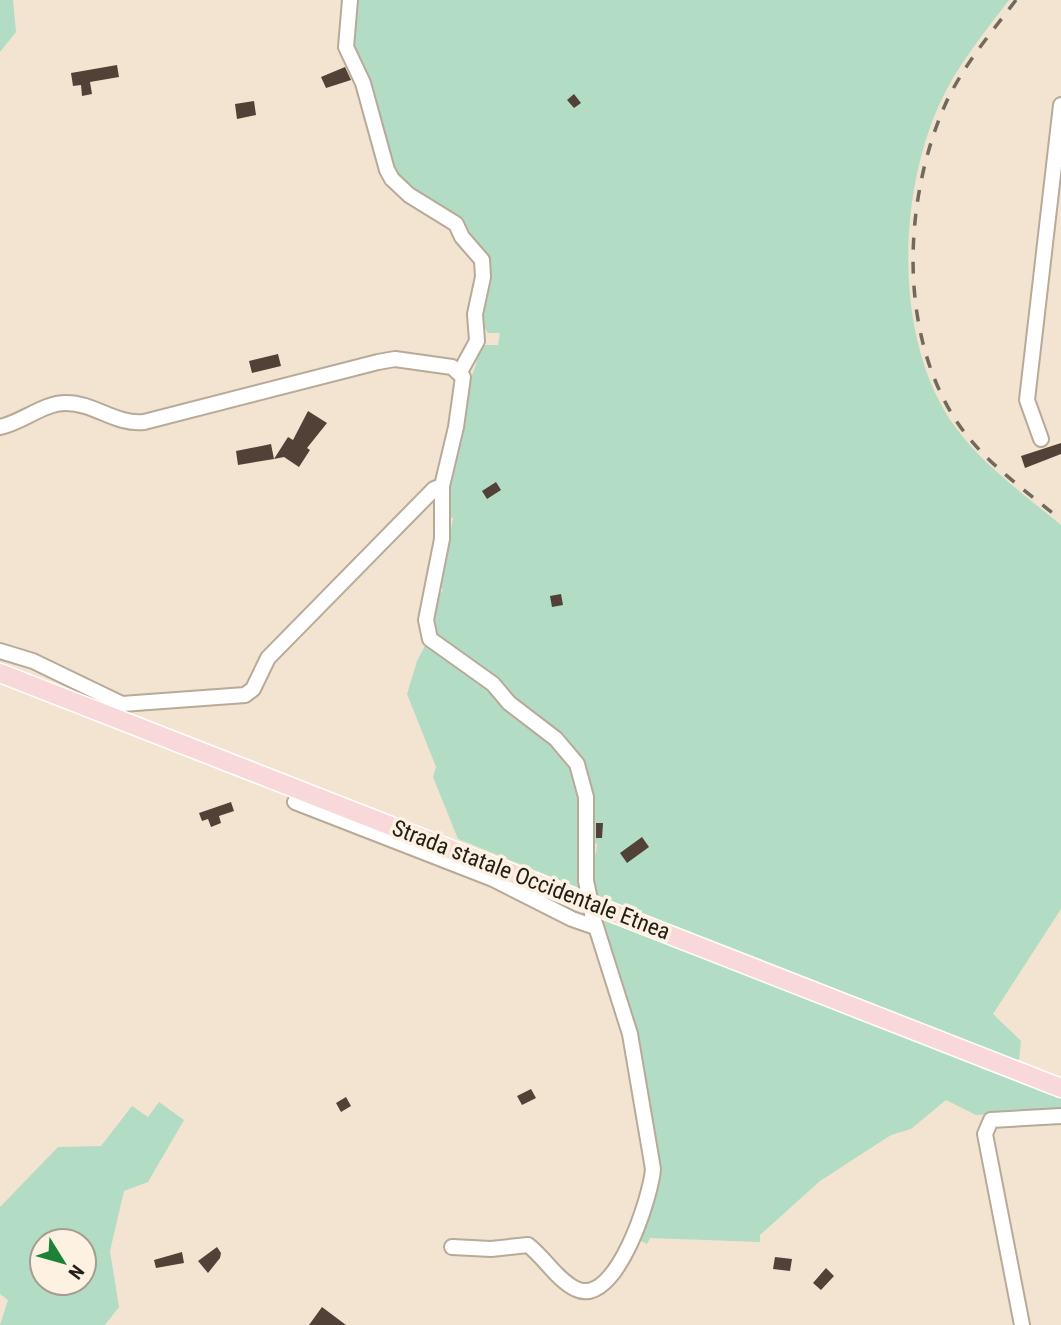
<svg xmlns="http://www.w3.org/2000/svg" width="1061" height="1325" viewBox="0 0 1061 1325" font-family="'Roboto Condensed',sans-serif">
<rect width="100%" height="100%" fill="#f2e4d1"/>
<path fill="#b3dcc5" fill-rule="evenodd" d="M0,0H13L16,32L0,52Z
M354,0H1009C985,32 958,64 941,101C897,194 893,343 956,428C984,466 1025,495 1061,525V909L993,1014L1021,1041L1019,1061L593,895L590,857L596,853L597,844L590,841L589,784L579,757L432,633L438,596L443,590L440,586L447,531L451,529L453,519L449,515C451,466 455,416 474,370C478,361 476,354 482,345H498L500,333H488L480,320L487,261L465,225L391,173L351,53Z
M427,642L481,678L561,751C590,790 581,842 579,888L458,839L433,777L436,767L407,694L417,661Z
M599,917L1061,1097V1111L976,1115L946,1100L911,1129L891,1135L820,1181L760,1235V1242L650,1238L647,1244L638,1239L657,1182Z
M159,1102L184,1120L148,1182L124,1191L110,1251L119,1307L105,1325H0L8,1300L0,1294V1207L58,1147L101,1146L132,1106L148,1117ZM42,1241H84V1283H42Z"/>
<path fill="#524137" d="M117,65L119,77L90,82L92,94L82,96L81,85L73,86L71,73Z
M345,67L351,80L326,88L321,77Z
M574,94L581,103L574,108L567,100Z
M254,101L256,115L237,119L235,104Z
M278,354L281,366L252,373L249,361Z
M308,411L327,423L307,448L310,450L299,467L284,457L274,459L288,437L293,440Z
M1061,443V454L1025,468L1021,456Z
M271,444L274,459L238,465L236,451Z
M496,482L501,490L487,499L482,491Z
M561,594L563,605L552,607L550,596Z
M231,802L234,811L219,816L221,823L211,827L208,819L202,821L199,813Z
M596,823H603L602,838H596Z
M642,837L649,847L627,863L620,853Z
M531,1089L536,1098L522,1105L517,1096Z
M346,1097L351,1106L341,1112L336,1103Z
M217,1247L221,1253L220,1258L208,1273L198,1261Z
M182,1252L184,1263L156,1268L154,1260Z
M775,1257L792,1259L790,1271L773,1269Z
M826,1268L834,1276L821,1290L813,1283Z
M322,1307L346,1325H309Z"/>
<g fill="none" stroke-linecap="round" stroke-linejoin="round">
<g stroke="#b8aa98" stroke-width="18">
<path id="minor" d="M350,0L346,47L363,83L387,170L392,179L409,195L456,224L462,237L482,260L483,277L475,314L477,341L460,372
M0,427C23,422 43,403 66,403C95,403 115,425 144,422L378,362L395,359L452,367L463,377L456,427L442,486V539L426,620L430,639L493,684L509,703L556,739L577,764L586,797V881L589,895
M1041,439L1027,400L1061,105
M0,651L33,661L122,704L245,695L253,689L268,658L434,489L442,486
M295,802L493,879L572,919L595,927
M452,1247L491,1249L528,1245C544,1257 558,1281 576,1289C616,1308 651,1196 653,1169L630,1034L592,914
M1022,1325L985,1134L991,1120L1061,1116"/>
</g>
<g stroke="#fff" stroke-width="21">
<path id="major" d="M0,673L1061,1088"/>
</g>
<use href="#minor" stroke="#fff" stroke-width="14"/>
<use href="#major" stroke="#f9d8d9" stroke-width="18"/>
<path stroke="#72695e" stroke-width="3.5" stroke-dasharray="12 12" stroke-linecap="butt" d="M1016,0C991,33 962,67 945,105C903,201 898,333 957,422C983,461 1025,490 1061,520"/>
</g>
<g text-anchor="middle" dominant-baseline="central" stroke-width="7" stroke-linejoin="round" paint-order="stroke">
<g font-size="23" fill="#231e17" stroke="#fdf1e2">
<text transform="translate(531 880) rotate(21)">Strada statale Occidentale Etnea</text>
</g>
</g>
<g transform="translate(63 1262) rotate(127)"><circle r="33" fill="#fdf1e2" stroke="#a69d91" stroke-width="2"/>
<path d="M0-5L12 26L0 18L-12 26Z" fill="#1d8236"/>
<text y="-10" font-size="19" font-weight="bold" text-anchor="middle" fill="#231e17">N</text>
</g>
</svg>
